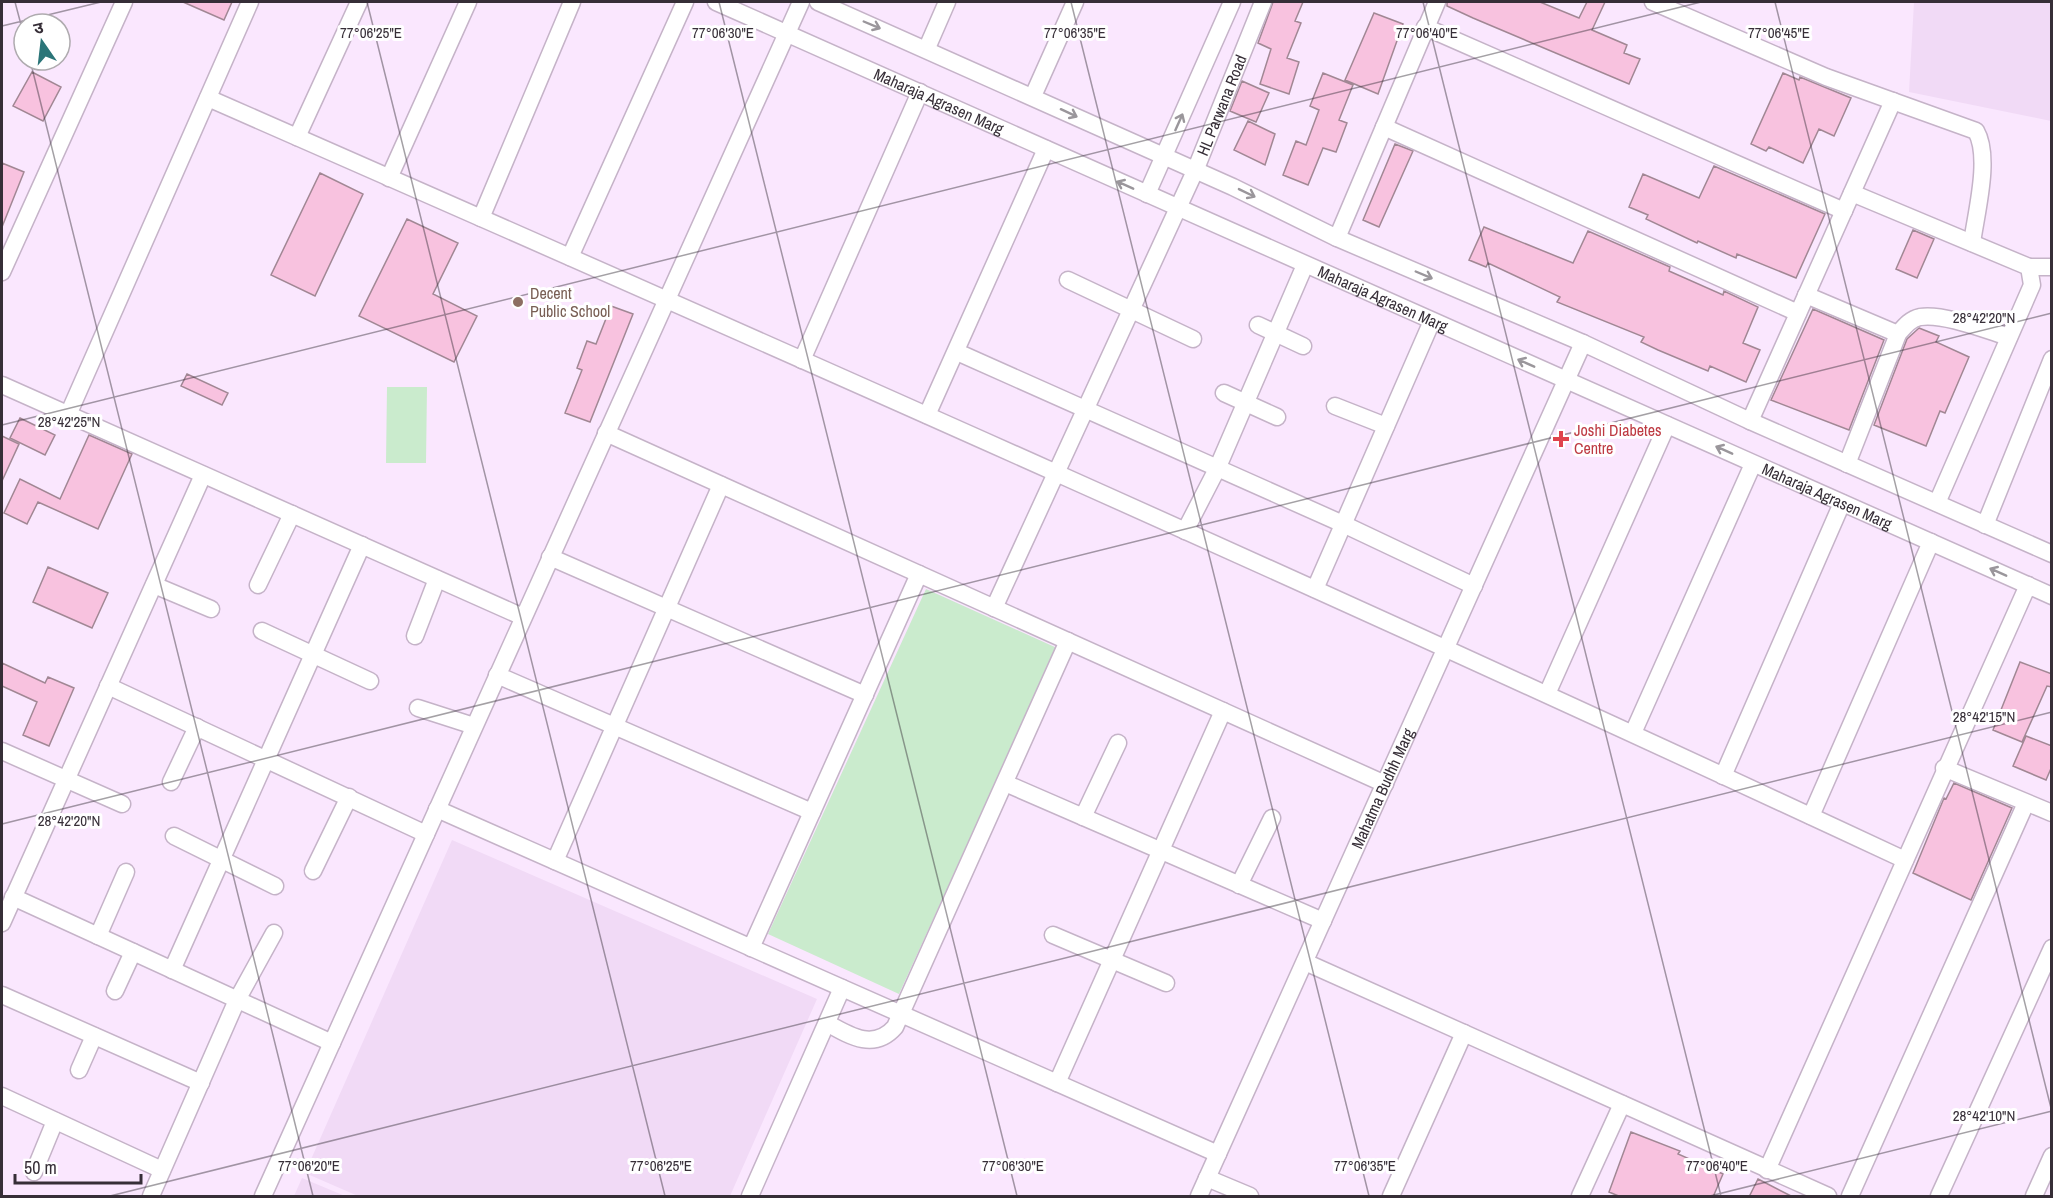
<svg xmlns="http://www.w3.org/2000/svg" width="2053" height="1198" viewBox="0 0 2053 1198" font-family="'Archivo Narrow','Noto Sans Devanagari',sans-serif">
<rect width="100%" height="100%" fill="#fae7fe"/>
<path fill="#f1daf6" d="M1914,2H2051V121L1909,92Z
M452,840L817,999L730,1196H358L305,1173Z
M302,1178L345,1196H294Z"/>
<path fill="#caebcd" d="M387,387H427L426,463H386Z
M926,589L1057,648L899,994L768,934Z"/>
<path fill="#f8c2df" stroke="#a18794" stroke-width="1.5" d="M183,2H232L224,20Z
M1273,2H1303L1295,21L1301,23L1287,58L1299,62L1289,94L1260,84L1271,49L1258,43Z
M1447,2H1540L1579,18L1587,2H1605L1592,30L1627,45L1624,53L1640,59L1629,84L1473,18L1447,6Z
M1374,13L1403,24L1378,94L1345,80Z
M32,72L61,87L43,121L13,106Z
M1323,73L1353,85L1339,120L1347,123L1336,152L1323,148L1308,185L1283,175L1296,141L1306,145L1319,110L1310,106Z
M1783,73L1799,80L1800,77L1851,98L1834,136L1819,129L1803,163L1769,147L1766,151L1751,144Z
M1242,81L1269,93L1256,122L1230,111Z
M1248,121L1275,134L1265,165L1234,150Z
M1395,144L1413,151L1379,227L1363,220Z
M2,163L24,172L2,227Z
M1714,166L1825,214L1796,278L1737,254L1736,258L1698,241L1697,243L1646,219L1648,215L1629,207L1643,174L1699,198Z
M320,173L363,194L315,296L271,275Z
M407,219L458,243L433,294L477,316L454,362L359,316Z
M1484,227L1573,263L1588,231L1670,267L1669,271L1723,295L1724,291L1758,307L1743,343L1760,350L1746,382L1710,366L1708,371L1658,350L1641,342L1644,337L1557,302L1560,297L1488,263L1486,267L1469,260Z
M1913,230L1934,239L1917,278L1896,269Z
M611,306L633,314L590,422L565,413L582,370L577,368L587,341L596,344Z
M1813,309L1884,340L1849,430L1771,400Z
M1919,328L1939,336L1936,342L1969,357L1945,413L1940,411L1926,446L1874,425L1907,339Z
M187,374L228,393L222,405L181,386Z
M20,418L55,435L45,455L10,438Z
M89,435L132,454L98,529L38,502L27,524L4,513L20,479L60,499Z
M2,436L19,444L2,481Z
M48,567L108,593L92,628L33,602Z
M2020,662L2052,674V687L2047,686L2022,742L1993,730Z
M2,663L45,683L48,677L74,688L49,746L23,735L37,702L2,686Z
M2026,736L2052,746V766L2046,780L2013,766Z
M1954,783L2012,808L1971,900L1913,873L1944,798L1946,799Z
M1631,1132L1680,1151L1678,1154L1723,1174L1713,1197H1621L1609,1192Z
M1758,1179L1793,1197H1749Z"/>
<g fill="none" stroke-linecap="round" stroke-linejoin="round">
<g stroke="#c5b3c8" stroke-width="19">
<g id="minor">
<path id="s1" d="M716,2L2052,596"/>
<path d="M818,2L1233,187L1337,238L1583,343L1750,421L2052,554"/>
<path d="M1653,2L1826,77L1976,131C1991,157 1976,213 1972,243"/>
<path d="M1425,27L1844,211"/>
<path d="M927,48L947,2"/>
<path d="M1033,96L1075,2"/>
<path d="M208,98C776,347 1343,598 1905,860"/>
<path d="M1384,127L1798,313"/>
<path d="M297,137L359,2"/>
<path d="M389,178L468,2"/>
<path d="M1852,193L2029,267L2032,285L1937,503"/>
<path d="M1147,194L1232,2"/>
<path d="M481,218L572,2"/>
<path d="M1337,238L1437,2"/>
<path d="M570,257L685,2"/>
<path d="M2029,267H2052"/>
<path d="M2,272L124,2"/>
<path d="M1068,280L1193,339"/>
<path d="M1806,295L1898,334"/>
<path d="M1258,325L1303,346"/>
<path d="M957,352L1343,524L1474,586"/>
<path d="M802,360L920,92"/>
<path d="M2,385L523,617"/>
<path d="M1224,393L1277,417"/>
<path d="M1335,406L1386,426"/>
<path d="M68,415L250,2"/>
<path d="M927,415L1046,149"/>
<path d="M1750,421L1893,101"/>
<path d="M606,433L1385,784"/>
<path d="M1847,464L1898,334C1904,327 1910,319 1920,317C1943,313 1986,330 2009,337"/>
<path d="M1985,525L2052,359"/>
<path d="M1185,531L1217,469L1305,265"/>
<path d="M550,557L865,695"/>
<path d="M154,585L211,609"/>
<path d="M258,585L292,514"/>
<path d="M1315,589L1432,321"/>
<path id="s2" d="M994,608L1195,171L1263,2"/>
<path d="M262,631L370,681"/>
<path d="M415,636L437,579"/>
<path d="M497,675L812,812"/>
<path d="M108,686L426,834"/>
<path d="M1547,694L1667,425"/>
<path d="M418,708L474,726"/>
<path d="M1633,733L1753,464"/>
<path d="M2,751L122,804"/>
<path d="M1944,768L2052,813"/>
<path d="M1723,776L1842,503"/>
<path d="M171,782L197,727"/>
<path d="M1005,783L1323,921"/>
<path d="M437,809L1218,1154"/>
<path d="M1811,816L1931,542"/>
<path d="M1083,817L1118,743"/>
<path d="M174,836L275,886"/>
<path d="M555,861L721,485"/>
<path d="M313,871L349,797"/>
<path d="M1239,885L1272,818"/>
<path d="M13,897L332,1043"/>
<path d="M2,923L203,475"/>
<path d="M1053,935L1166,983"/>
<path d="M98,936L126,872"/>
<path d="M751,948L919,574"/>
<path d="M1305,962L1828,1196"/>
<path d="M172,970L362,545"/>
<path d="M115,991L133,952"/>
<path d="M2,995L201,1083"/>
<path d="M827,1023C850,1036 874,1051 895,1027L1068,641"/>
<path d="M79,1070L94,1036"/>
<path d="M1057,1083L1223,711"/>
<path d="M2,1096L162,1170"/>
<path d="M1767,1170L2028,585"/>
<path d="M34,1172L55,1121"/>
<path d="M1207,1178L1250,1196"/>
<path d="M151,1196L237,1000L274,933"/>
<path d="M263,1196L801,2"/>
<path d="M750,1196L842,988"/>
<path id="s3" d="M1199,1196L1583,343"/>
<path d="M1391,1196L1464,1033"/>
<path d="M1580,1196L1622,1104"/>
<path d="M1850,1196L2026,803"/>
<path d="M1939,1196L2052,948"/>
<path d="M2034,1196L2052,1156"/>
</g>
</g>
<use href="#minor" stroke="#fff" stroke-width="16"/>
</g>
<defs><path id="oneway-shaft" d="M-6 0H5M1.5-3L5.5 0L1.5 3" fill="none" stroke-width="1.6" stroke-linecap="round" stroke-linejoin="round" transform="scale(1.5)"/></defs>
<g stroke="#9a969b">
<use href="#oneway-shaft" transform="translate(872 25) rotate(23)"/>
<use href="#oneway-shaft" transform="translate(1069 113) rotate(25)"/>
<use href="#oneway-shaft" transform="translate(1179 122) rotate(-66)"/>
<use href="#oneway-shaft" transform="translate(1125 185) rotate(-156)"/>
<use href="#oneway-shaft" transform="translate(1247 193) rotate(26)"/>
<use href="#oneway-shaft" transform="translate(1424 275) rotate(23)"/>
<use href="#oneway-shaft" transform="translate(1526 363) rotate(-156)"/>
<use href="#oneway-shaft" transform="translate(1724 450) rotate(-156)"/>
<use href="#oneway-shaft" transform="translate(1998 572) rotate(-156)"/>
</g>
<path fill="none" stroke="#362e37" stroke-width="1.5" stroke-opacity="0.45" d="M15,2L24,36M367,2L665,1196M719,2L1017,1196M1071,2L1369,1196M1423,2L1721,1196M1775,2L2052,1112M2,26L101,2M30,60L313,1196M2,425L1701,2M2,824L2052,313M110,1196L2052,712M1710,1196L2052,1111"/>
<circle fill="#8d6e63" stroke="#fff" stroke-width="2" cx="518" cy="302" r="6"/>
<path fill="#e0444e" stroke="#fff" stroke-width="2" d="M1558 430h6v6h6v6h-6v6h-6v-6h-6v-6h6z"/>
<g text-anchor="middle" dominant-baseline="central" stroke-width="6" stroke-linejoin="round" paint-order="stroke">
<g font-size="16" fill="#362e37" stroke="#fff">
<text stroke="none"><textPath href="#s1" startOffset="244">Maharaja Agrasen Marg</textPath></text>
<text stroke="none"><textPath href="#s2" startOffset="552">HL Parwana Road</textPath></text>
<text stroke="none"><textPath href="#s1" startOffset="730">Maharaja Agrasen Marg</textPath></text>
<text stroke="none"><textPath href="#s1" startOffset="1216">Maharaja Agrasen Marg</textPath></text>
<text stroke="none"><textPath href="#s3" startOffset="447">Mahatma Budhh Marg</textPath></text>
</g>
<g font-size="16" fill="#785e54" stroke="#fff" text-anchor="start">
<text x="530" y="293">Decent<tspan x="530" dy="18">Public School</tspan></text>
</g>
<g font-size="16" fill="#be3a42" stroke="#fff" text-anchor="start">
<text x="1574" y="430">Joshi Diabetes<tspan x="1574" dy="18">Centre</tspan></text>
</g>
</g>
<g font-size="15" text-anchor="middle" fill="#362e37" stroke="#fff" stroke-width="6" stroke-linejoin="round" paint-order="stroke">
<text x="371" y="38">77°06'25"E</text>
<text x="723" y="38">77°06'30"E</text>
<text x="1075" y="38">77°06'35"E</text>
<text x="1427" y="38">77°06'40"E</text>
<text x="1779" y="38">77°06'45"E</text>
<text x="1984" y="323">28°42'20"N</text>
<text x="69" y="427">28°42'25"N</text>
<text x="1984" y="722">28°42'15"N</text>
<text x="69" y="826">28°42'20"N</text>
<text x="1984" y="1121">28°42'10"N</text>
<text x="309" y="1171">77°06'20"E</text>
<text x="661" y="1171">77°06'25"E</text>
<text x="1013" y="1171">77°06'30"E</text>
<text x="1365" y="1171">77°06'35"E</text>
<text x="1717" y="1171">77°06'40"E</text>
</g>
<rect width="2053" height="1198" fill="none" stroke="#362e37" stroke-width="6"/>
<g transform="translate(42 42) rotate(346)"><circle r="28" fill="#ffffff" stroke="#afabaf" stroke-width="1.5"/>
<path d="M0-4.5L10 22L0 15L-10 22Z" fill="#2b7578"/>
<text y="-9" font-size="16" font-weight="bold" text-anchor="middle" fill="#362e37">उ</text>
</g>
<path d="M15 1174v9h126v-9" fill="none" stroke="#362e37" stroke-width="3"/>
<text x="24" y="1174" font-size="18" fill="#362e37" stroke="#ffffff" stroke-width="4.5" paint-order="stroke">50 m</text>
</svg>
